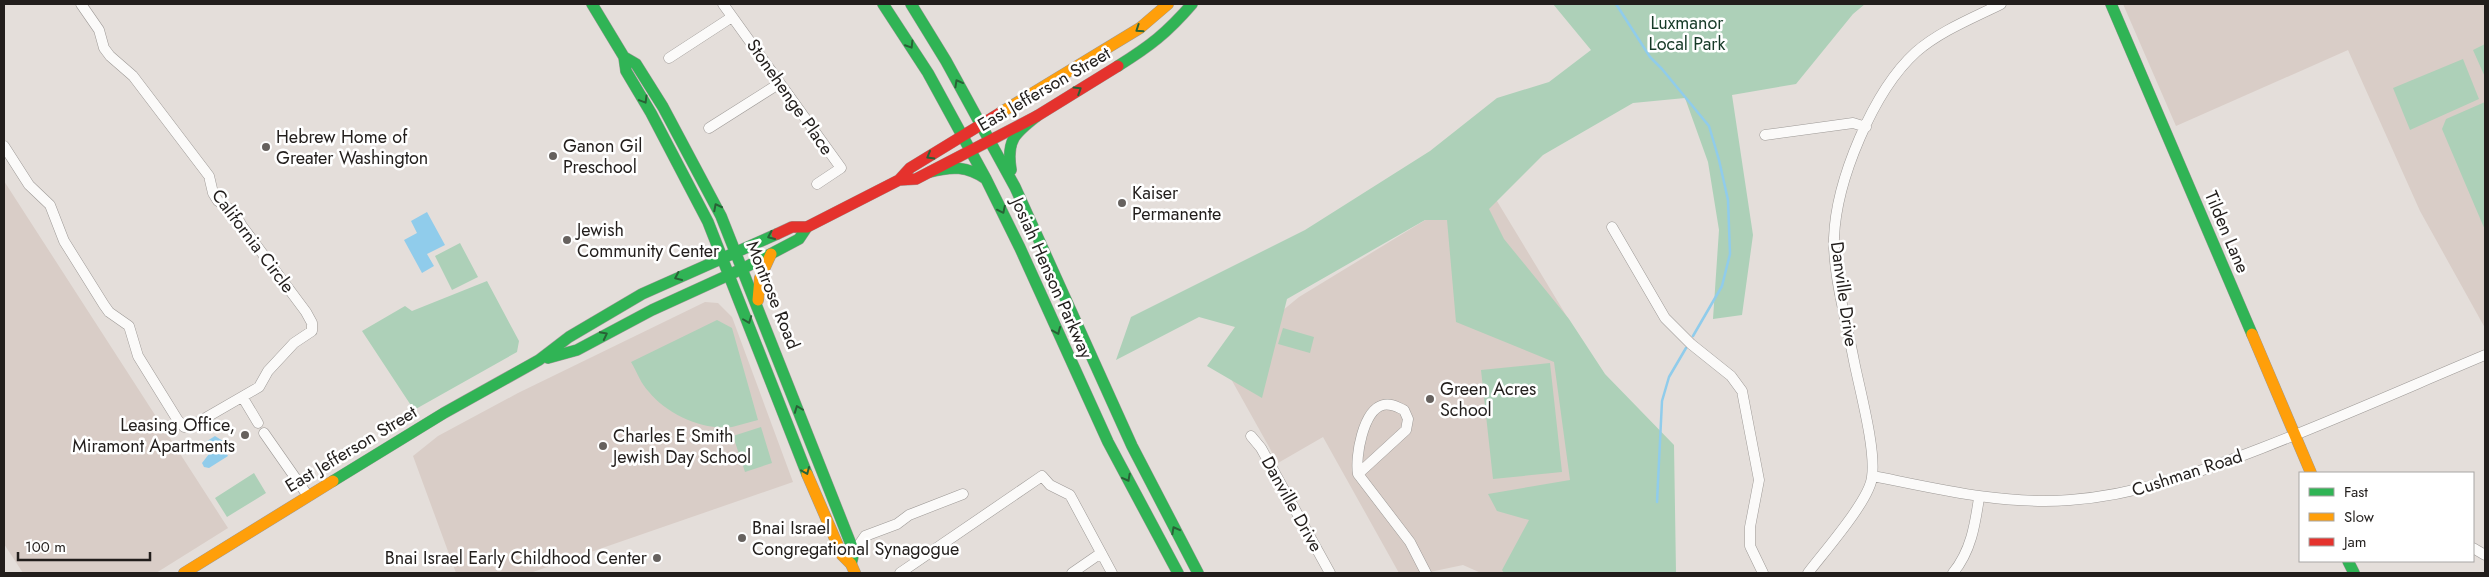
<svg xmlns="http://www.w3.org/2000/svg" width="2489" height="577" viewBox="0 0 2489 577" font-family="Jost,sans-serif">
<rect width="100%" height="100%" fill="#e4deda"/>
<path fill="#d9cdc7" d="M2123,4H2485V328L2420,211L2348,50L2176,126Z
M4,181L228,528L156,573H23L4,544Z
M1486,183L1658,467L1616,573H1481L1463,565L1425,573H1399L1323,437L1278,463L1221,361L1299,297Z
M705,302L718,303L732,317L793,482L530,573H456L413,456L438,436L518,393Z"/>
<path fill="#add0b8" d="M1553,4H1865L1853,14L1796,84L1732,95L1753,235L1742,315L1713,319L1719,230L1708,162L1685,98L1633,103L1543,155L1489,209L1504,239L1569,319L1605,374L1674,445L1676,573H1504L1502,570L1529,520L1497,511L1488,494L1570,480L1554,362L1456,322L1447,220H1425L1287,299L1262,398L1207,366L1235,327L1199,317L1116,360L1131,317L1305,230L1430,151L1497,98L1549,82L1591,50Z
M2485,44V77L2473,50Z
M2463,59L2479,99L2410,130L2393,88Z
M2485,102V230L2442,129L2446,119Z
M460,243L478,277L452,290L435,256Z
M487,281L519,341L517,352L414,410L362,331L405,306L412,311Z
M717,320L732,328L758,420C749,422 741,425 732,427C703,431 667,414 649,392C641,384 637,372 631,362Z
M1283,328L1314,337L1310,353L1278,344Z
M1550,363L1562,472L1493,479L1481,370Z
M761,427L772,463L745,472L733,436Z
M254,473L266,493L227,517L215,498Z"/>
<path fill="#90cceb" d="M427,212L445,245L427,254L434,266L422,273L404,240L417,233L411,221Z
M215,436L223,441L221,444L228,456L209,468L204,467L202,463L209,454L204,443Z"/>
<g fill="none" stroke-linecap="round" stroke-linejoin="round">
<path stroke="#90cceb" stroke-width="2.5" d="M1616,4L1650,57L1662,69L1709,126L1719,160L1728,200L1730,254L1722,286L1693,336
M1657,502L1662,401L1669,377L1686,348"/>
<g stroke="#9d9996" stroke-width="11">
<path id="street" d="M723,4L841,168L817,184
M669,58L732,17
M709,128L780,83
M1765,135L1853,123L1866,127
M4,146L29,185L50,205L64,241L104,305L109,312L129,326L138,356L177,419L184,427L195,424L259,387L268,371L294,343L312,331V323L306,312L242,226L234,212L218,201L213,193L209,176L133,76L110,56L104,48L99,30L81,4
M1612,227L1665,318L1691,344L1731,376L1742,391L1759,480L1750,527V546L1763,573
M243,398L258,423
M264,433L308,496
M1251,436L1261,448L1330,573
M1358,474L1406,430L1408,419L1404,410C1397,407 1391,403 1383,405C1363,410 1355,457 1358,474L1410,542L1426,573
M1873,476C1938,489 2003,505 2070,500C2138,495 2200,472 2262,448C2337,419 2411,386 2485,355
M2473,548L2485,555
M854,552L865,536L897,524L909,515L963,494
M900,573L1042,476L1050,485L1070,495L1112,573
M1072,573L1101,553
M1808,573C1823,553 1870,500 1872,477C1876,449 1860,391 1854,361C1847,324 1833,275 1834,238C1836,181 1873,91 1916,52C1940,31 1973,18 2001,4
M1953,573C1971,551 1975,525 1979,498"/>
</g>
<g stroke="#9d9996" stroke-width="12">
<path id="fast" d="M592,4L624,57L626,71L651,113L708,222L807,474
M883,4L928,73L986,179L1020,248L1108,442L1178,573
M911,4L946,61L1015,187L1132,446L1198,573
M2111,4L2252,334
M624,57L636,64L663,107L721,216L854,552L851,564
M1118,66C1150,46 1167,33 1192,4
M1011,170C1006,140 1015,133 1037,116
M930,172C952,166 967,166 986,179
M548,358L577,350L652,310L744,268L799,239L807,227
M333,481L444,413L539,360L569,337L642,294L777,234
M2348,561L2354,573"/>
</g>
<g stroke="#9d9996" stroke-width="12">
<path id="slow" d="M1000,113L1140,28L1168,4
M758,300L760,278L771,254
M2252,334L2311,473
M807,474L842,555L851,564L855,573
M184,573L333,481"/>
</g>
<g stroke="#9d9996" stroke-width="12">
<path id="jam" d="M899,180L916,179L1037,116L1118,66
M777,234L792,227H807L899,180L910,168L1000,113"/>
</g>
<use href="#street" stroke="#fbfaf9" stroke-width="10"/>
<use href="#fast" stroke="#30b455" stroke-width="11"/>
<use href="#slow" stroke="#ff9f0a" stroke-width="11"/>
<use href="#jam" stroke="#e5322d" stroke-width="11"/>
</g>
<defs><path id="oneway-chevron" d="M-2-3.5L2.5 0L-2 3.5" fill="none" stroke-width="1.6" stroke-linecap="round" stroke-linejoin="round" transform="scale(1.25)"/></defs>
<g stroke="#286236">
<use href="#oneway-chevron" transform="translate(1139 29) rotate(146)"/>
<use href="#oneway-chevron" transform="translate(910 45) rotate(58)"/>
<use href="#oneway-chevron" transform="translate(958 83) rotate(-119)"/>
<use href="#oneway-chevron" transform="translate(1078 90) rotate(-32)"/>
<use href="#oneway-chevron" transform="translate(644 100) rotate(59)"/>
<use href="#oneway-chevron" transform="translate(930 156) rotate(150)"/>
<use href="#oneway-chevron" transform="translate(717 207) rotate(-117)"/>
<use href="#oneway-chevron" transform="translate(1002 210) rotate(64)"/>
<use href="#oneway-chevron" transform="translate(771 236) rotate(156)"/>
<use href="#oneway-chevron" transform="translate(678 277) rotate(155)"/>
<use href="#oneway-chevron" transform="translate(748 320) rotate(69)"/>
<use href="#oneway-chevron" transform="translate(1057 331) rotate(67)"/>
<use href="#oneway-chevron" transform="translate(604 335) rotate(-27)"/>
<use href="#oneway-chevron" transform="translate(798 409) rotate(-111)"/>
<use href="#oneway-chevron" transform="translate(806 471) rotate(67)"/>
<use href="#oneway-chevron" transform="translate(1127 478) rotate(62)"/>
<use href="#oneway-chevron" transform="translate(1175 530) rotate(-118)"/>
</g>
<g fill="#66615e" stroke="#fff" stroke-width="2">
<circle cx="266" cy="147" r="5"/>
<circle cx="553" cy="156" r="5"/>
<circle cx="1122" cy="203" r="5"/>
<circle cx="567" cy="240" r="5"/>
<circle cx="1430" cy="399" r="5"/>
<circle cx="245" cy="435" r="5"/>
<circle cx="603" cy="446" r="5"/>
<circle cx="742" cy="538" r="5"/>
<circle cx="657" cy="558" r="5"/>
</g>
<g text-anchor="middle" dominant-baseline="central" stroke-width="5" stroke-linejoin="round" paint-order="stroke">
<g font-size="18" fill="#163a27" stroke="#fff">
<text x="1687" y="23">Luxmanor<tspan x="1687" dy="21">Local Park</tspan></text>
</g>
<g font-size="18" fill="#221e1c" stroke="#fff">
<text transform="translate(1044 89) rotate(-30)">East Jefferson Street</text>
<text transform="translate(790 97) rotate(55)">Stonehenge Place</text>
<text transform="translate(2227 232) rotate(67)">Tilden Lane</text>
<text transform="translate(253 241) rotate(53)">California Circle</text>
<text transform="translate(1052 278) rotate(66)">Josiah Henson Parkway</text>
<text transform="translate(1844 294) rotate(82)">Danville Drive</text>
<text transform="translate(773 295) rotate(68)">Montrose Road</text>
<text transform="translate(351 449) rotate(-31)">East Jefferson Street</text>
<text transform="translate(2187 473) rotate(-18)">Cushman Road</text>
<text transform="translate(1292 504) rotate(61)">Danville Drive</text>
</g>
<g font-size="18" fill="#221e1c" stroke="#fff" text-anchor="start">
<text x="276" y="137">Hebrew Home of<tspan x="276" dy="21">Greater Washington</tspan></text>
<text x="563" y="146">Ganon Gil<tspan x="563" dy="21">Preschool</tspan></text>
<text x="1132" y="193">Kaiser<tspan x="1132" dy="21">Permanente</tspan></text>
<text x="577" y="230">Jewish<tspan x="577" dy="21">Community Center</tspan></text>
<text x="1440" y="389">Green Acres<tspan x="1440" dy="21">School</tspan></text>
<text x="235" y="425" text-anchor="end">Leasing Office,<tspan x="235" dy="21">Miramont Apartments</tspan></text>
<text x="613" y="436">Charles E Smith<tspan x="613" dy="21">Jewish Day School</tspan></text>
<text x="752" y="528">Bnai Israel<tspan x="752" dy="21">Congregational Synagogue</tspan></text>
<text x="647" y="558" text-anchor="end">Bnai Israel Early Childhood Center</text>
</g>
</g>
<rect width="2489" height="577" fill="none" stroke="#221e1c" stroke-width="10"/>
<rect x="2299" y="472" width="175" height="90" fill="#ffffff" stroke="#a7a5a4"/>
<rect x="2309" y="488" width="25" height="8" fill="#30b455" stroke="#a7a5a4"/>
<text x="2344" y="497" font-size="15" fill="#221e1c">Fast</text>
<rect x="2309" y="513" width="25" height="8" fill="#ff9f0a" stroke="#a7a5a4"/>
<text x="2344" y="522" font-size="15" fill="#221e1c">Slow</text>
<rect x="2309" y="538" width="25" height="8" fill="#e5322d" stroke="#a7a5a4"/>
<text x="2344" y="547" font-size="15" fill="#221e1c">Jam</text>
<path d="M18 552v8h132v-8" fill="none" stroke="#221e1c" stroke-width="2.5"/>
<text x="25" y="552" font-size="15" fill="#221e1c" stroke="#ffffff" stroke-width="4" paint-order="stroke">100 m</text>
</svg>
